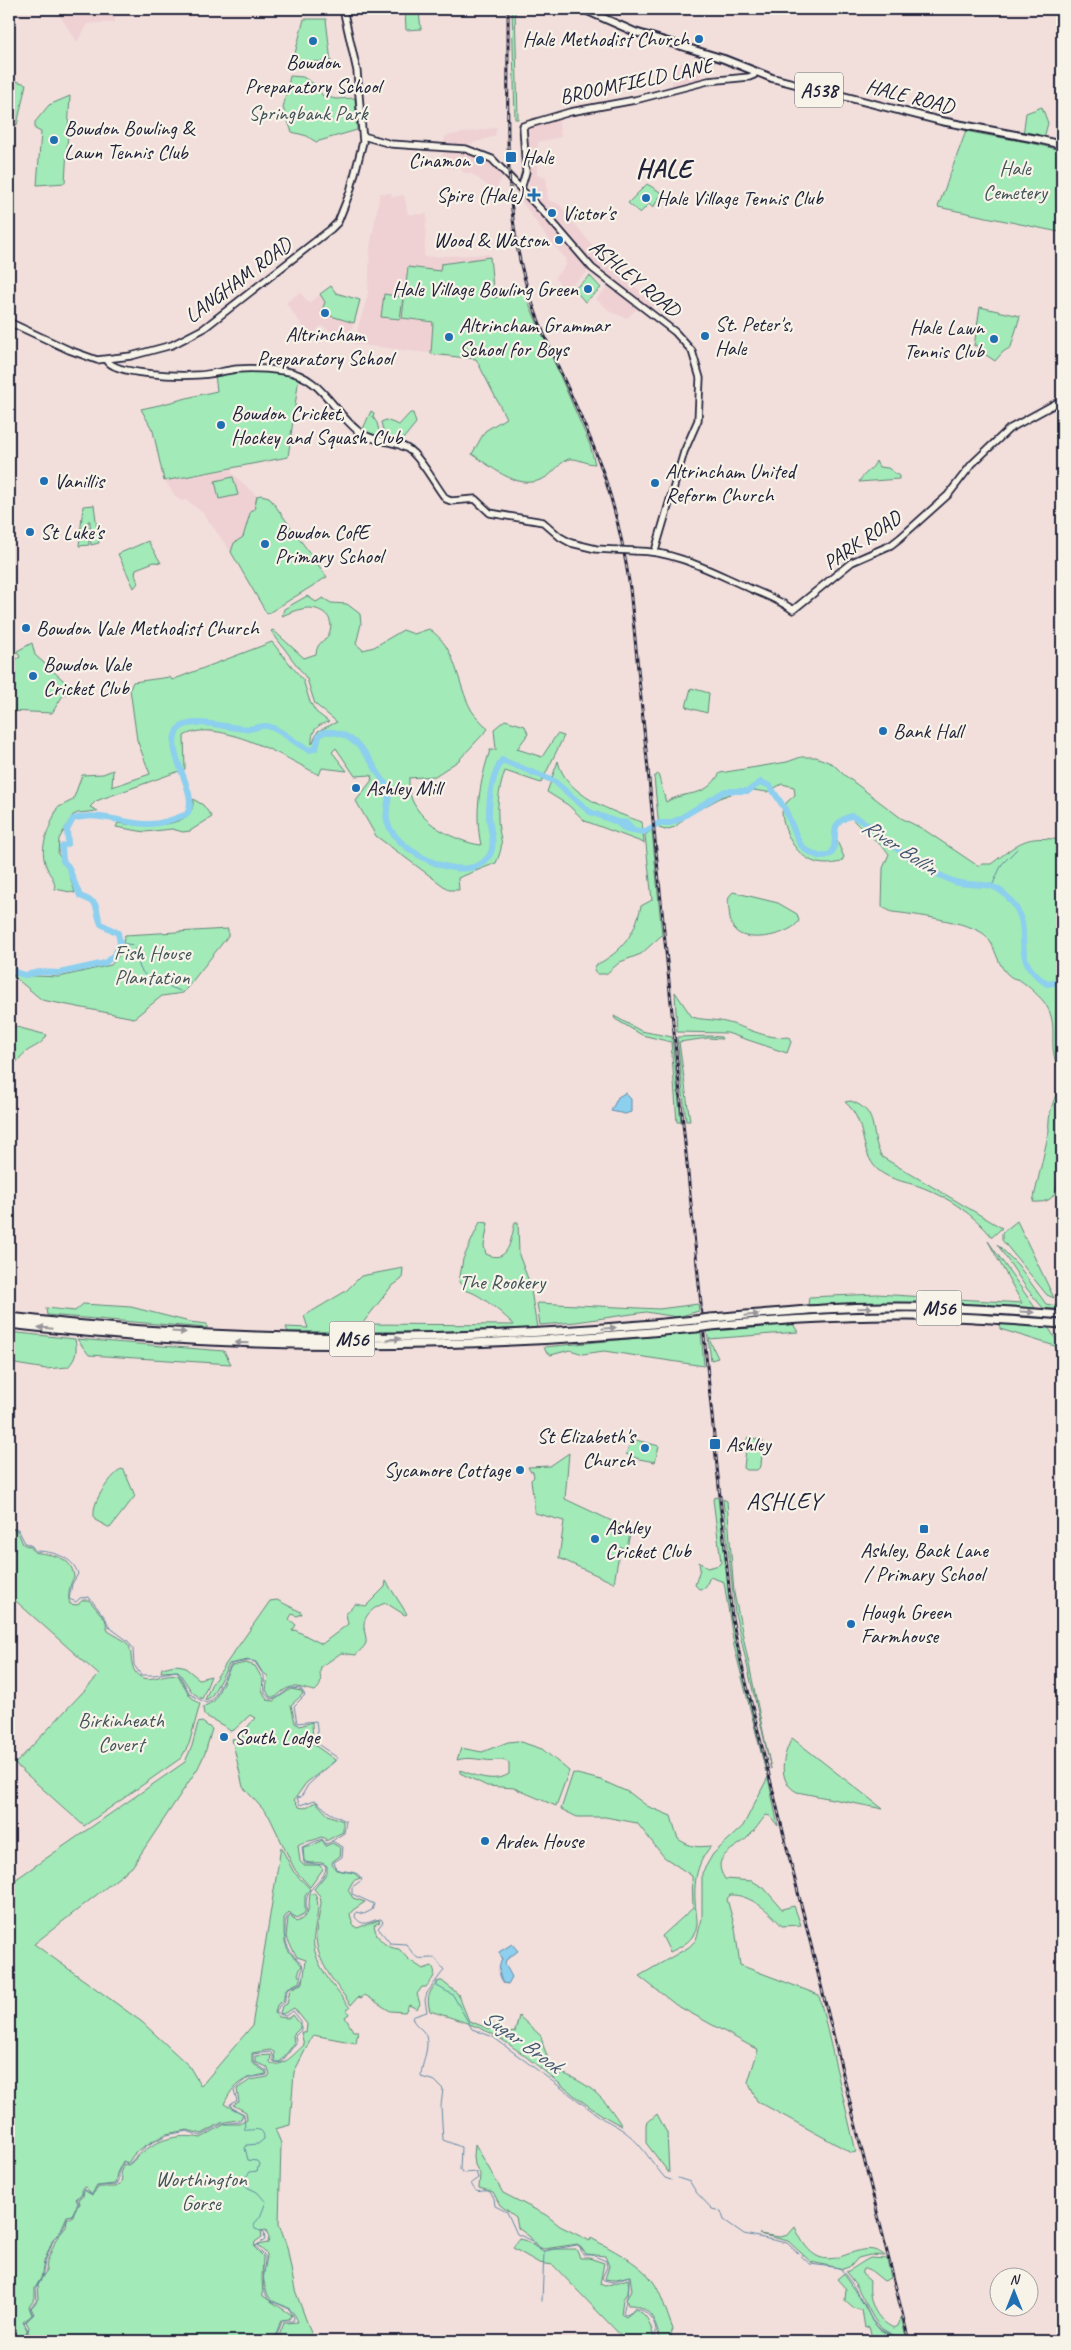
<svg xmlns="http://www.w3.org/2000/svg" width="1071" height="2350" viewBox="0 0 1071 2350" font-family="Caveat,sans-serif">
<rect width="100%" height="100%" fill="#f2dfdc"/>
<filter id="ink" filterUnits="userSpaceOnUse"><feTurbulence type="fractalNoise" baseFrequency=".02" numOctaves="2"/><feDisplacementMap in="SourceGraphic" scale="10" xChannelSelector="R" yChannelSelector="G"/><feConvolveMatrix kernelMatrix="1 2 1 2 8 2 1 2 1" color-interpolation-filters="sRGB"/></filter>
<g filter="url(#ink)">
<path fill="#efd1d4" d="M55,9H113L115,22L88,24L77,42Z
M677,62L703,69L699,80L671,88Z
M558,118L561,137L538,142L537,175L546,177L548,200L559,204L601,256L655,304L650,309L642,305L627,318L612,313L596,299L612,282L594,267L564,291L555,277L566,265L565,258L548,239L515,192L517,190L525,198L530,195L528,177L531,171L526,167L525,135L527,129Z
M497,127L495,136L468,145V152L482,157L503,175L494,194L486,191L488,186L472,174L462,172V168H440L445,136Z
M380,193H391L392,197L404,195L408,214H427L424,257L489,254L494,298L523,290L574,406L563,451L538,479L526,483L512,481L472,454L485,431L506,418L476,359L353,344L368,294L370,247Z
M331,286L336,293L360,300L349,340L321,326L311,338L286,303L300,292L309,303Z
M233,469L231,472L257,496L269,497L327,577L267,614L229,549L202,512L186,500L181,501L175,496L165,481Z"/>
<path fill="#a2eab7" stroke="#628679" d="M512,9H515L518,119H515Z
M405,11L419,12L421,29L406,30Z
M304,19H326L331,62L293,61Z
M290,76L303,77L314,84L323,96L336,99L355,98L357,130L316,142L307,136L292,132L283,108Z
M9,79L26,84L17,125L9,123Z
M70,96L65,183L37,185L41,132L35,129V122L49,105Z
M1042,107L1048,123L1044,138L1023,135L1026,113Z
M966,131C998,138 1031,141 1062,151V225L1059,232L938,207Z
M647,184L672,199L671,203L660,196L653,208L649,204L640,213L628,203Z
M490,257L494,298L523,290L590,445L595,464C586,464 578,458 569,459C561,461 555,471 548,476C521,494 495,469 472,454L485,431L506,418L476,359L431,354L433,322L402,318L408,267L440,271L441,264Z
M590,276L601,288L585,302L574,289Z
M331,286L336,293L360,300L354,323L321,313L325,302L320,294Z
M384,294L403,297L400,319L381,317Z
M980,307L1020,316L1011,347L1003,352L995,361L977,349V345L974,346Z
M248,371L278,372L299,377L288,457L164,481L153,431L141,409C167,404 191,396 217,391L215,375Z
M371,411L374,413L373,417L377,423L381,438L379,439L362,431Z
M410,413H413L416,423L399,444L385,439L381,422L386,420L399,425Z
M876,461L879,467L888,468L899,476V479L859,482C863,473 873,470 876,461Z
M233,477L238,495L219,499L215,481Z
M261,495L269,497L327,577L267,614L231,552L234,543L243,537L251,510H254L257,496Z
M94,505L99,543L91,545L90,521H88L89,545L79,546L83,506Z
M148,541L161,563L154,562L136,569L135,574L138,583L134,588L118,554Z
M307,596L316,602L323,598L331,603L347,604L360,614L361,624L356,644L363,650L374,647L403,630L414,634L429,629C458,648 456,683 472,711C476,717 483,723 488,729L458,761L435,776L409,778C409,783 409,789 410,794C417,822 456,842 481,845C474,812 480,782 490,750H496L494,729L505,720L525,726L528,734L517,749L542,757L557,734L564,736L541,783L505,771C500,785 497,802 498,817C498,841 507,838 496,863L458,878L459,890H449L376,836L356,801L372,780L371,775L355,776L336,748L332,752L347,771L322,768L319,775C289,759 216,716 184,736L185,769L96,801L90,807L98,811L78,813L73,815L59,839L58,854L67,867L75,893L55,889C54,875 51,879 47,868C37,847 50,828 57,808L73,800L82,775L103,774L113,770L112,787L150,774L137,740L130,689L133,682L170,677L172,680L272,642L303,680L310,702L316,712L329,722C317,724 311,731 312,744L318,731L337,722L315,704L307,679L271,631L273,630L304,658L316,654C317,640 327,642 330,631C335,614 316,605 302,609C295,610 289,613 282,616L284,609Z
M32,643L35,655L72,688L62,697L52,713L9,711V663L20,657L17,651Z
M691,688L709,693L707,713L686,707Z
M801,757H816L833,764L843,774L901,818L923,829L978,866L982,864H991C1021,842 1023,835 1062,840V1074C1044,1047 1061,1029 1046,1005C1044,1000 1026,984 1021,981C1018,979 1014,979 1011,977C996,967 997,946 985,935C971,922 912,914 892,912L882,907L883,868L889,854C881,843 852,823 851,816L836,826L834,834L844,857L841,862C836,863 831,864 826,864C800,864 783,835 782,812L787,802L795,795L794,787L782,784L767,792L746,789L722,797L687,816L675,827L665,830L659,828L654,777L658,774L666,802C688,789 704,800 720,773L787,762Z
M558,761C565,795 613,812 642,822L644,843L585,821L568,805L547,792Z
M193,799L203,805L212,817L190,831L183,832L172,829L145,832L116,827L118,823C139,826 197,831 193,799Z
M652,830L662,935L641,954L620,962L606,974H597L594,970L596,965C622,952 635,934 641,906L652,900L645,835Z
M733,892L778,903L797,914L799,921C790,935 750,943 737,932C730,927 730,918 729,910C728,903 727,897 733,892Z
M228,929V936L183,993L162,996L134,1018L42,1000L12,975L59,977L111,965L120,954L125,935Z
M675,992L692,1017C701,1020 710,1019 720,1021C744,1025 764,1040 789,1037L791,1042L787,1053L727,1033L677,1032Z
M614,1016L641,1031L672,1037L681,1122H677L671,1042L642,1035L615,1019Z
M9,1025L47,1035C42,1045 34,1046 26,1052C20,1056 18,1063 11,1066L9,1065Z
M710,1036L721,1037L722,1039L708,1038L679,1042L690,1121H686L677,1037Z
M1062,1082V1165C1053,1183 1063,1204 1033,1202L1049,1131C1047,1116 1055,1095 1062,1082Z
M851,1101C881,1112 868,1133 882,1157L1002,1228L992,1237C974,1215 951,1199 924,1188C909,1182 891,1181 878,1170C858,1151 868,1122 845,1102Z
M1017,1221L1054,1298L1047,1295L1002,1240V1233Z
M480,1222L488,1223L484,1246L486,1254C509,1265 511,1239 515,1222H518L519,1255L530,1284L537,1328L429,1332H288L286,1327L308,1328L304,1316L346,1291L361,1276L403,1268L402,1279L391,1287L362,1324L514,1325C507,1317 477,1291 466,1291L459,1282L463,1259Z
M988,1241L1036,1309L910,1303L808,1305L809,1297L877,1294L1022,1303Z
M997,1244L1018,1265L1046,1304L1062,1307V1310L1043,1308L1027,1289Z
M537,1303L659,1309L698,1304L699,1311L677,1317L646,1312L576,1322L540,1325Z
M83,1304L131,1307L190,1322L207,1324V1328L47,1315L46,1308L75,1311Z
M793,1324L798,1332L709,1339L718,1358L711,1360L707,1331Z
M1000,1324L1048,1327L1062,1348V1356L1055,1346L1000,1329Z
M9,1332L75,1339C77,1351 77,1357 68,1367L46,1369L9,1363Z
M701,1332L704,1366L604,1351L583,1354L570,1350L551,1355L546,1352L544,1347Z
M77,1339L224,1351L231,1364L89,1355Z
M749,1437L763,1441L761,1466L757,1470H747L744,1468L747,1439Z
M632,1439L659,1446L655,1462L639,1459L626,1454Z
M569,1453L565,1499L631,1530L627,1547L620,1548L614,1583L559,1558L564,1521L535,1513L531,1480L534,1477L533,1472L530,1471L528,1467L550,1466Z
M121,1469L124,1470L135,1496L110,1528L95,1520C89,1503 109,1479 121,1469Z
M716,1497L718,1498L735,1638L766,1772L734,1646L724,1582L710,1577L705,1588L699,1589L695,1585L700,1569L699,1562L708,1568L719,1565L721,1562L713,1499Z
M723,1499L727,1501L734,1593L771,1769L735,1613Z
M9,1529L17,1530L23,1544L31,1547L34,1552C50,1555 72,1555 74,1577C70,1584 67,1595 70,1604L77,1605L83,1600H89L105,1619L108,1631C114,1635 123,1639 128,1644C134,1652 127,1672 143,1678C153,1681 167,1672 178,1675L190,1696L200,1704L189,1744L181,1758L84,1826L15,1764L99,1675L9,1595Z
M386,1581L407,1614L405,1615L386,1603C375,1606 363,1615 364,1627C364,1632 367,1638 366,1643C364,1648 359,1651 356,1655L341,1653L321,1667C318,1677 325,1683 315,1691C297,1688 292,1681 276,1697H270L266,1690L268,1676L262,1672L256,1662L248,1660L229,1664L211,1697L205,1700L211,1685L270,1601L277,1600L301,1612L302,1614L297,1616L292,1614L289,1619L296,1625L292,1631L295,1630L322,1644L348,1624L346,1614L355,1604L366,1606L385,1587Z
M246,1663L255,1666L263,1680L262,1690L267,1700L273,1701L291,1689L301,1691L303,1694L291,1705L295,1723L300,1726L312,1722L313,1744L334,1759L335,1761L306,1783L294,1800L299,1807L304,1808L316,1802L328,1815L343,1821V1832L326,1841L325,1838L321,1837C313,1842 305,1840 298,1845L300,1861L303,1865H319L323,1869L310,1887L295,1870L269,1816L243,1787L232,1739L237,1738L241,1743L244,1731L255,1718L250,1715L234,1730L230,1731L224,1726L204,1715L203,1707L214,1701L231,1666Z
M175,1665L183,1666L199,1679L211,1676L202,1699L192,1692L178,1671L161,1672L162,1668Z
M202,1722L212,1729L205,1753L198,1768L132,1867L34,1944L142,2022L189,2066L201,2086L252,2026L281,1847L293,1871L310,1889L305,1896V1913L296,1918L289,1912L284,1918C284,1943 283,1948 302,1965L298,1974L301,1981C292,1987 283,1986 284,2000L277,2005L275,2013L278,2017L288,2018L293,2015L300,2024V2028L293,2035L294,2044L280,2062H275L274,2052L270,2050L252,2053V2063L266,2072V2074C243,2079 235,2081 224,2104L243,2114L241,2119L221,2123L202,2134L187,2130L166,2134L146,2145L134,2154L128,2163L123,2161L117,2173L115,2184L97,2186L92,2194L85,2187L82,2188V2194L76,2199L78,2203L72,2215L67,2216L60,2232L53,2239L44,2262L41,2278L35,2288V2298L29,2307L32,2315L23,2322L27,2330L25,2335L17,2336L14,2341H9V1884L185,1762L192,1746L198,1723Z
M792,1738L883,1809L797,1792C776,1781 783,1755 792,1738Z
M518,1741L542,1749L569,1771L556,1806L514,1788L487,1786L460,1773V1770C476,1776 494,1783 509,1774V1763C500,1757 495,1762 485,1760C474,1759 468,1757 457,1760L461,1748L482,1752L508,1742Z
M573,1773L601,1780L630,1793L647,1806L671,1816L678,1839C692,1848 696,1847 711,1846C695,1865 693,1886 696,1911C697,1920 699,1928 692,1937C687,1944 678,1948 670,1952L662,1936L693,1908L692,1876L664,1857L637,1823L605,1817H577L561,1809Z
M768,1777L778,1826L770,1816L766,1815C760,1822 755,1831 748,1837C736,1850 709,1855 725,1879L752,1881L764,1888L782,1909L794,1906L801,1925L782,1926C770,1912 750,1894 730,1895L727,1899L735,1928L740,1965L819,1995L856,2152L852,2153L757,2101L748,2082L758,2050L676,2005L639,1976L689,1947L696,1940L702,1919V1873L713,1854L743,1826Z
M322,1840L326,1846L332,1843L341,1848L340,1856L333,1861L332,1864L336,1870L354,1873L360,1878L353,1881L348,1890L353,1898L365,1902L353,1910L350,1914L353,1925L357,1928L379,1920L380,1922L374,1925C376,1939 386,1948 399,1949L408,1959L423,1969L432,1966C438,1975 432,1979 426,1987H422L417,1994L420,2004L417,2009L409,2005L405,2012L390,2011L365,1995L361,1998L358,1997L351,2005C336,1984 315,1961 316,1933C317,1923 320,1913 321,1903L320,1896L314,1889L327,1873V1866C319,1859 312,1866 304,1861L303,1847L314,1845Z
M314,1893C324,1908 311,1930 314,1947C318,1970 337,1990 350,2008L347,2010L349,2014L345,2017L353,2031H358L356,2043L313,2035L294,2072L290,2125L275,2129L281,2143L279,2224L287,2247L295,2290L314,2341H277L284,2323L298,2322C290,2301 278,2308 269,2297C267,2295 265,2284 264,2282C262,2275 267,2261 267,2254L257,2245L268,2243L269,2237L266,2230L261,2231L262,2237L255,2242L254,2247L263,2256L262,2278L263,2296L292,2315L289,2319L281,2320L274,2341H19L27,2337L29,2327L26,2322L34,2314L31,2308L39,2299L38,2284L46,2271L47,2262L56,2239L66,2227L67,2219L73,2216L75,2209L80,2204L79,2199L83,2196L84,2190L92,2195L99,2187H116L120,2184L122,2178L120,2173L124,2164L128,2165C132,2163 134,2160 137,2157C155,2140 177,2133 201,2138L225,2124H239L247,2120L246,2112L233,2105L239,2102L237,2089L250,2080L268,2077L270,2074L267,2067L255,2062V2056L271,2055L270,2062L272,2064C284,2067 295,2053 304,2045L301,2032L306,2033L307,2024L294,2008L283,2014L280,2013L282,2006L287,2004L290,1989L303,1983L306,1960L297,1957L286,1937L288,1918L290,1916L296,1922C311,1916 308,1908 310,1894Z
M439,1981H442L458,1994L469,2021L490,2029L493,2024L508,2033L515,2032L519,2016L541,2036L543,2045L555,2077L562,2073C593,2086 604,2098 622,2126C580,2106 546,2069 507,2043C485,2027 455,2019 430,2011C426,1997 429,1991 439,1981Z
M657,2114L667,2133L669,2173L646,2143V2124Z
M475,2144L503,2193L546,2215L560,2226L590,2241L591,2238C612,2250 637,2261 652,2280C661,2291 667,2315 673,2329L668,2341H660C657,2323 650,2304 628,2305L626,2299L632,2290L630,2276L612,2280L605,2279L609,2266L605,2256L586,2254L578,2244L544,2249L538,2247L530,2237L518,2228L516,2217L500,2205L493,2192L479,2188L480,2174L475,2165L474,2156Z
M795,2227C824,2294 855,2230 885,2256L870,2255L858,2258L851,2266L843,2269L811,2262L788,2241L759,2234L780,2237L788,2235Z
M519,2239L527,2241L543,2252L551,2249H576L580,2258H589L604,2263L600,2284L605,2286L628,2279L629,2290L623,2299L621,2314L626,2317L636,2309C650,2316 651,2328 655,2341H626L553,2265L539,2263L513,2248Z
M870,2258L887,2259L891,2278L884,2281L869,2269H864L862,2274L870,2281C868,2300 875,2320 894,2328L898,2326L901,2317L907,2340L898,2341L897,2337L882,2329L874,2319L856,2285L846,2272C855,2268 860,2263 870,2258Z
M843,2274L865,2305L872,2321L880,2330L895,2338V2341H873L869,2327L865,2328L862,2310L853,2308L845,2301L846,2289L837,2279Z"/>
<path fill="#8dcfee" stroke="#628aa6" d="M625,1093L631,1099V1112L625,1114L611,1111L618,1097Z
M512,1944L518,1951L506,1960L505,1964L512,1977L508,1984L504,1983C498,1975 498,1968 502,1959L499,1952Z"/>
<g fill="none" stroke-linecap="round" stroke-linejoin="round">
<path stroke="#628aa6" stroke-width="1" d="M992,886L1002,864L1017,849
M120,943L134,945C137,952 137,961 140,968C147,983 167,984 180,991
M9,1528L18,1529L25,1543L32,1546L35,1551C51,1551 73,1556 78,1574L72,1584L69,1599L76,1602L80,1598L89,1597L106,1619L109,1627L128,1641L133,1649L134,1665L141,1675H154L177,1671L190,1694L206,1703L213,1699L231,1664L249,1661L255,1662L264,1676L265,1693L270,1699L277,1698L290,1688L301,1689L305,1695L294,1706L297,1723L316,1721L319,1745L338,1758L308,1785L301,1797L297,1798L300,1805L315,1800L330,1813L346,1821L344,1833L329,1843L326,1844L322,1839L302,1847L304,1863L324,1865L326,1866C326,1880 310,1885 307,1897C305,1903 307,1909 307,1914L296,1919L290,1914C284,1919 286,1922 285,1929C283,1943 291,1955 302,1963L303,1969L300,1976L303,1980L301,1983L288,1988L285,1997V2002L279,2006L276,2013L285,2016L293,2011L301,2021V2030L295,2036L296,2043L281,2063L273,2061V2055L270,2052L253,2054V2062L267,2071V2075L247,2078L234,2090L237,2101L230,2104L232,2108L244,2114L245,2130C253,2131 264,2125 264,2139L258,2144L247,2145L245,2148L248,2160L257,2161L259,2164L257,2171L250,2172L244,2179L245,2186L257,2192L266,2202L260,2217L254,2224L255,2229L264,2232L265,2240L255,2246L265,2256C265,2270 260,2285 268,2299L289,2309L294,2317L293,2321H282L275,2341
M332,1841L343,1847L342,1857L334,1862L336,1869C345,1873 358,1869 362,1880L352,1887V1894L374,1904L372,1910L364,1914L356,1912L355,1917C364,1929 369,1920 381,1919L383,1922L378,1928L390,1943L406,1944C419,1962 415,1958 435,1958L444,1970L427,1993L425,2000L427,2012L412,2017C414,2026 423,2028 426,2036C430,2049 421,2064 421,2077L435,2081L443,2089L441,2106L443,2140L461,2147L460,2170L464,2173L476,2172L478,2178L471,2183C477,2196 478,2190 489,2191L494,2198L495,2206L507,2212L517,2234L531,2240L537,2248L544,2251L577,2245L580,2247L583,2255H592L606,2261L607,2267L602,2278L604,2280L612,2282L629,2276C630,2288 626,2300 623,2313L625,2315L629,2314L635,2307C644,2309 655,2319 656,2330C656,2335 655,2337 657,2341
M437,1981V1986L453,1995L472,2029L493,2037L603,2119C639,2136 642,2151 665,2178L671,2180
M678,2178L690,2182L696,2192L712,2209L721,2211L724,2220L744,2234L787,2243L810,2264L840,2268L853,2285L872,2320L881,2330L896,2337L897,2341
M542,2301L544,2252
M16,2341L18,2338L26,2336L28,2330L24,2323L33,2315L30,2308L37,2300L36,2288L42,2277L45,2262L54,2238L61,2233L68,2216L72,2215L79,2204L77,2199L83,2194V2189L92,2194L98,2186L116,2185L118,2180V2173L124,2161L128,2165L146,2146L167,2135L187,2131L201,2136L222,2124L239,2122L244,2117"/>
<path stroke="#8dcfee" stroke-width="6" d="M617,822L627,823L633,830L644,832L659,823H670L679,819L725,791H748L761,782L770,786L785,809L800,844L806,850L820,857L831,854C841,839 825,824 851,816C866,820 876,833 888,842C907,857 928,870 950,880C974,891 990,874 1012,902C1037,933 1005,956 1047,984L1062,982
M9,967L17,973L25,975L40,972L59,973L105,963L115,954L120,943L118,933L101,924C93,905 103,905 80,896L68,866L63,861L62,847L68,843L67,830L73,819C97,811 121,823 146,824C160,825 174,819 187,814C200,794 166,755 176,733C184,713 230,729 248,729C254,729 261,725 267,726C281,728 298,747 310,750L316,748L319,736L324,732C350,729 367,753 378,773C381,778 387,784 388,789C391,807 380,815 393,833C408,856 468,886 489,856C497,844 489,829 489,815C489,797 492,776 502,760L554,781L590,812L617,822L626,830H633"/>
<g stroke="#22223b" stroke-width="9">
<path id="secondary" d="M363,136L391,144L466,149L492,159L549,218L592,268L675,332L692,351L700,378L698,420L684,452L655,551
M521,189L526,172L523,126L570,112L635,100L708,81L749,77L754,75L755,72
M9,322L69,350L97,360L131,356L172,345L203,329L331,229L338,222L350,192L363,142L357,71L343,9
M107,360C114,375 181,376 197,375C211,375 225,370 238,369C253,368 269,369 284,371C320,375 332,410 358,431C374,444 397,438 413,453C426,466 435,485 446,499L451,501L475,499L490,513L543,522L560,537L571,543L596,549L615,550
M636,551C675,551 710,571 745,586C761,594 779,599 793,610L852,562L891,545L900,538L948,495L972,464L1009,429L1062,400"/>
</g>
<g stroke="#22223b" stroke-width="10">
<path id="primary" d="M583,9L635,32L724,59L772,78L941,121L1037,139L1062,145"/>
</g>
<g stroke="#22223b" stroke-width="11">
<path id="motorway" d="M9,1317C237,1345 466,1343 695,1320
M710,1318C773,1313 835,1306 898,1307C953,1307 1007,1310 1062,1315
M9,1324C238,1352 467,1350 696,1328
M711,1326C772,1321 833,1316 894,1316C950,1315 1006,1320 1062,1324"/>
</g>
<use href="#secondary" stroke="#f7f3e8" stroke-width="5.5"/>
<use href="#primary" stroke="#f7f3e8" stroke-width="6"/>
<use href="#motorway" stroke="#f7f3e8" stroke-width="7"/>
<g stroke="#22223b" stroke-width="3">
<path id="rail" d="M508,9C509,92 502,193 523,273C539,334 571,390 594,448C612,493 623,540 630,588L732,1618L741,1662L909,2341"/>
</g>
<use href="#rail" stroke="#f7f3e8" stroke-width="1" stroke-dasharray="4" stroke-linecap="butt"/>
<g stroke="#22223b" stroke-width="9" stroke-linecap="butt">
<path id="secondary-bridge" d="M615,550L636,551"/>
</g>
<g stroke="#22223b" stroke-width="11" stroke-linecap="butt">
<path id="motorway-bridge" d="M695,1320L710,1318
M696,1328L711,1326"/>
</g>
<use href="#secondary-bridge" stroke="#f7f3e8" stroke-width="5.5"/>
<use href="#motorway-bridge" stroke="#f7f3e8" stroke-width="7"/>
</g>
<defs><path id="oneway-solid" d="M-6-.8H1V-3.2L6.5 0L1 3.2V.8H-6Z" transform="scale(1.25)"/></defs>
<g fill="#97959a">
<use href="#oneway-solid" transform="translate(865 1308) rotate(-2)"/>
<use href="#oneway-solid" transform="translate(1027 1312) rotate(4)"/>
<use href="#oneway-solid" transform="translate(752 1315) rotate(-5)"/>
<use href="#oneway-solid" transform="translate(45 1328) rotate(-174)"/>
<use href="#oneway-solid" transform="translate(609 1328) rotate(-5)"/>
<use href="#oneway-solid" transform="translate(179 1332) rotate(4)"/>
<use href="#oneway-solid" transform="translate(394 1339) rotate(-1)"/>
<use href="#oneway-solid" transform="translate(242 1343) rotate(-178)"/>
</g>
</g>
<g fill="#1f6fb2" stroke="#f7f3e8" stroke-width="2">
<circle cx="699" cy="39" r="5"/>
<circle cx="313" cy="41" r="5"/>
<circle cx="54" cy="140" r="5"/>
<rect x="505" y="151" width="12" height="12" rx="2.5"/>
<circle cx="480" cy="160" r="5"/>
<path d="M531.5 187.5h5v5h5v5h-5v5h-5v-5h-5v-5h5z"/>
<circle cx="646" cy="198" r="5"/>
<circle cx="552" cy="213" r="5"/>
<circle cx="559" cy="240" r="5"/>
<circle cx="588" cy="289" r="5"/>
<circle cx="325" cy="313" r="5"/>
<circle cx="705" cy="336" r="5"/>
<circle cx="449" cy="337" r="5"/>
<circle cx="994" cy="339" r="5"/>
<circle cx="221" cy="425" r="5"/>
<circle cx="44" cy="481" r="5"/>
<circle cx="655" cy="483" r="5"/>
<circle cx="30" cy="532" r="5"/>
<circle cx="265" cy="544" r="5"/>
<circle cx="26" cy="628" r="5"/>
<circle cx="33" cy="676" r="5"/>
<circle cx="883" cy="731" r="5"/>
<circle cx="356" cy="788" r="5"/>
<rect x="709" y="1438" width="12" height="12" rx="2.5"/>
<circle cx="645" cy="1448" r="5"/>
<circle cx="520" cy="1470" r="5"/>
<rect x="919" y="1524" width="10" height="10" rx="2.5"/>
<circle cx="595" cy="1539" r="5"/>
<circle cx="851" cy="1624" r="5"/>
<circle cx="224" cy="1737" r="5"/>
<circle cx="485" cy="1841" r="5"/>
</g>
<g text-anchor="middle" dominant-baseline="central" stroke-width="4.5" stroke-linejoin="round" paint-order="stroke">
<g fill="#f7f3e8" stroke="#62616f" stroke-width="1">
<rect x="795" y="72.5" width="48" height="35" rx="4"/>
<rect x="916.5" y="1290.5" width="45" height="35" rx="4"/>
<rect x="329.5" y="1321.5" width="45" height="35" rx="4"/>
</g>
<g font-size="20" font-weight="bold" fill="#22223b">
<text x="819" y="90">A538</text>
<text x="939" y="1308">M56</text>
<text x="352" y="1339">M56</text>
</g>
<g font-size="21" fill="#22223b" stroke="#f7f3e8" text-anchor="start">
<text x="689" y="39" text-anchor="end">Hale Methodist Church</text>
<text x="313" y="62" text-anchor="middle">Bowdon<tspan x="313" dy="24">Preparatory School</tspan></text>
<text x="64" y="128">Bowdon Bowling &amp;<tspan x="64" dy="24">Lawn Tennis Club</tspan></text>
<text x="522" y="157">Hale</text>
<text x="470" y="160" text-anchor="end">Cinamon</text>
<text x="523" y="195" text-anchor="end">Spire (Hale)</text>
<text x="656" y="198">Hale Village Tennis Club</text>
<text x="562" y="213">Victor's</text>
<text x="549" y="240" text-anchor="end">Wood &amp; Watson</text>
<text x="578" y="289" text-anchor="end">Hale Village Bowling Green</text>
<text x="715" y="324">St. Peter's,<tspan x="715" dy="24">Hale</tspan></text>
<text x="459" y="325">Altrincham Grammar<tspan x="459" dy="24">School for Boys</tspan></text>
<text x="984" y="327" text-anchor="end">Hale Lawn<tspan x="984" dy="24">Tennis Club</tspan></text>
<text x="325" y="334" text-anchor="middle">Altrincham<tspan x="325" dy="24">Preparatory School</tspan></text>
<text x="231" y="413">Bowdon Cricket,<tspan x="231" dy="24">Hockey and Squash Club</tspan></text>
<text x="665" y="471">Altrincham United<tspan x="665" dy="24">Reform Church</tspan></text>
<text x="54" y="481">Vanillis</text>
<text x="40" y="532">St Luke's</text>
<text x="275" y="532">Bowdon CofE<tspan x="275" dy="24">Primary School</tspan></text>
<text x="36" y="628">Bowdon Vale Methodist Church</text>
<text x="43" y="664">Bowdon Vale<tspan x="43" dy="24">Cricket Club</tspan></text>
<text x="893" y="731">Bank Hall</text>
<text x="366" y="788">Ashley Mill</text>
<text x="635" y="1436" text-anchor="end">St Elizabeth's<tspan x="635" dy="24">Church</tspan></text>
<text x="726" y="1444">Ashley</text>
<text x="510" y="1470" text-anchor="end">Sycamore Cottage</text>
<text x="605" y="1527">Ashley<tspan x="605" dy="24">Cricket Club</tspan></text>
<text x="924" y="1550" text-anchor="middle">Ashley, Back Lane<tspan x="924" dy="24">/ Primary School</tspan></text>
<text x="861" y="1612">Hough Green<tspan x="861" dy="24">Farmhouse</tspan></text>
<text x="234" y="1737">South Lodge</text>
<text x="495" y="1841">Arden House</text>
</g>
<g font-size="21" fill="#22223b" stroke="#f7f3e8">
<text transform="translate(636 81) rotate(-12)">BROOMFIELD LANE</text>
<text transform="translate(910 96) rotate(14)">HALE ROAD</text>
<text transform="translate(635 278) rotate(39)">ASHLEY ROAD</text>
<text transform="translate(238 280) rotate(-37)">LANGHAM ROAD</text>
<text transform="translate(862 540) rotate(-34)">PARK ROAD</text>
</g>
<g font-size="21" fill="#42545a" stroke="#f7f3e8">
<text x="308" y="113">Springbank Park</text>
<text x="1015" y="168">Hale<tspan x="1015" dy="24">Cemetery</tspan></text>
<text x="152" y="953">Fish House<tspan x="152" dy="24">Plantation</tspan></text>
<text x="502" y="1282">The Rookery</text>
<text x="121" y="1720">Birkinheath<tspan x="121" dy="24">Covert</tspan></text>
<text x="201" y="2179">Worthington<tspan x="201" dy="24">Gorse</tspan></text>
</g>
<g font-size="22" font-style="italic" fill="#425671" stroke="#f7f3e8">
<text transform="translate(900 847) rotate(33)">River Bollin</text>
<text transform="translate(522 2041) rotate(36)">Sugar Brook</text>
</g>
<g font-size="24" letter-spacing="1" fill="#22223b" stroke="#f7f3e8">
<text x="784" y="1501">ASHLEY</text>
</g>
<g font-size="26" font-weight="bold" letter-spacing="1" fill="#22223b" stroke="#f7f3e8">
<text x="664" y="168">HALE</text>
</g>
</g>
<rect width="1071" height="2350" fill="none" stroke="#f7f3e8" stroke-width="30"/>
<rect x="15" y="15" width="1041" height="2320" fill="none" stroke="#22223b" stroke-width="2" filter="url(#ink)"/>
<g transform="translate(1014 2292)"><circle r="24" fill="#f7f3e8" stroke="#a29fa3"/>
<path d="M0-4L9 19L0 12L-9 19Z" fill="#1f6fb2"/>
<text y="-8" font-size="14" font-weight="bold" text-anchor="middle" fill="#22223b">N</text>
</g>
</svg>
